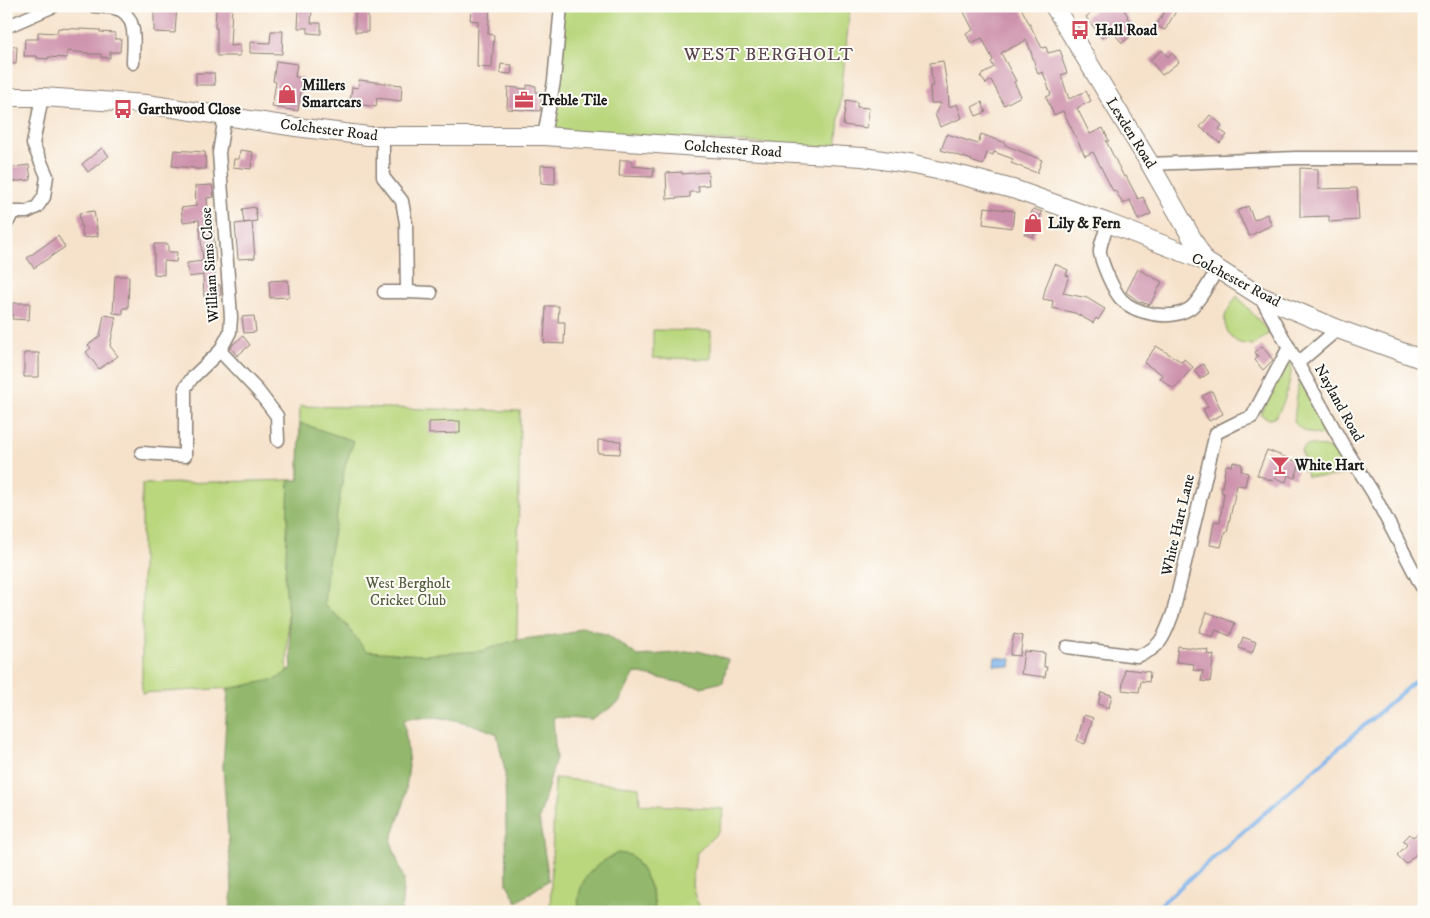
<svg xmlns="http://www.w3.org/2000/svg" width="1430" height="918" viewBox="0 0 1430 918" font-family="'IM FELL DW Pica',serif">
<rect width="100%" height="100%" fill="#fdfcf7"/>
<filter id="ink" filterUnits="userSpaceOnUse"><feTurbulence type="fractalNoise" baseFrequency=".02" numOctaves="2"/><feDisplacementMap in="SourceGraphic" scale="10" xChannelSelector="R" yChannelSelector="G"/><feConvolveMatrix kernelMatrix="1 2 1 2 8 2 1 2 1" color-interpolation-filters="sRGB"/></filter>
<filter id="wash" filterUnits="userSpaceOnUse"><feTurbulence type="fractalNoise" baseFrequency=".0096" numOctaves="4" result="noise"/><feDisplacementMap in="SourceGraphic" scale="20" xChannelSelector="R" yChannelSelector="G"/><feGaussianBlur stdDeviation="1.12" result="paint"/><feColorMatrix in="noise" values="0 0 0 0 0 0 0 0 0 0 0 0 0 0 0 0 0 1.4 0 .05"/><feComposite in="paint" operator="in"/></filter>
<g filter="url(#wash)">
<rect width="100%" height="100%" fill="#f6e2cb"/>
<path fill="#bad77e" stroke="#6b7a4d" d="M564,6H850L836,148L550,130Z
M1237,296L1270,333L1253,345C1249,344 1244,345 1240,343C1231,340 1223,327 1225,317C1227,310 1233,302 1237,296Z
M653,330L711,331V359L653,358Z
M1288,357C1290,360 1291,361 1291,365C1293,376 1283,411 1274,418L1269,419L1260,414Z
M1299,379L1333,437C1320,435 1300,434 1294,421Z
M300,406L520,411L516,710L296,703Z
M1313,445C1330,447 1346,453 1351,472C1336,478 1322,477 1306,476L1307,473L1301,469L1303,457L1301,450L1306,446Z
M289,480L287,685L142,693V484Z
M555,778L639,787L640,804L724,809L719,831L696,854L692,884L696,899L702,912H655C654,889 645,873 631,855L578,905L579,912H550Z"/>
<path fill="#93b86d" stroke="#586a44" d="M300,423L354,441L345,466L336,520L327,568L324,605L344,622L366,651L422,655L481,651L516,640L570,633L582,627L608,635L638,656L698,651L728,659L723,682L701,687L635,673L619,702L592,720L553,717L556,758L539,819L549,880L517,902L507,884L505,771L497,734C468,721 435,713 404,719L409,766L404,803L391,841L404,880L401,912H230L232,889L223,767L228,689L277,679L292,668L285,579L289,480H299Z
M618,853L631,855C645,873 654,889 655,912H579C575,881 593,865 618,853Z"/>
<path fill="#7cb3eb" stroke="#4c6884" d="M995,657L1011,659L1010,667L994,665Z"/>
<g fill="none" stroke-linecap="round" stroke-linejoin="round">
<path stroke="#7cb3eb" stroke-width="4" d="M1152,912L1424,673"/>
</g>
<g id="blocks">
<path fill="#cd92ac" d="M154,6H177L175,33L154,32Z
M216,6H232L230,46L240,45V56H217V28H215Z
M355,6H368V32H355Z
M471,6H490L488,34L494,35L492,68L477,67L478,21L470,20Z
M961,6H1020L1042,48L1046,47L1048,53L1060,50L1063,58L1062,59L1067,73L1061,75L1069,99L1086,91L1091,101L1077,108L1090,134L1103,128L1109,141H1106L1124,177L1126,176L1138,199L1143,197L1151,214L1138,220L1130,200L1123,204L1115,190L1113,191L1093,152L1085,156L1063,111L1054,115L1046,97L1051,95L1043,72L1038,74L1027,40L1001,53L1016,81L1014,82L1021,96L1004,105L991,80L986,84L980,76L994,67L991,62L993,60L982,38L971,43L966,34L973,30Z
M1100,6H1121L1128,16L1127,17L1137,31L1122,43L1112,31L1102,38L1086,17Z
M1168,6L1176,11L1165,30L1156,26Z
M299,9L312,10L311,23H321V34L308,33V28H298Z
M58,28L100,30V32L115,33V39H121L120,52H110V58L101,57V54H88V53L67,51V58L48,57V59L37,58V56H24L25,39H38V32L57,33Z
M271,31H283L282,54L250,53V42L270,43Z
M6,46L17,47L16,64L6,63Z
M1162,50L1168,57L1172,53L1179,62L1162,75L1150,60Z
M276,61L297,64L295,77L303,78L298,111L272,107L276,82L273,81Z
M943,61L947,85H948L949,107L957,104L962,118L940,127L935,114L941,103H931L930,86H933L930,63Z
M501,64L512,65L511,74L500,73Z
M196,73H214L215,85H196Z
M359,80L402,85L401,101L377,98L376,107L350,103L352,87L358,88Z
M527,85L536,86V92H542L540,111L507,109L508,87L527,89Z
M846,100L857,102V107L869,108L867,128L843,125Z
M982,102L986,112L976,116L972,107Z
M1210,115L1222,125L1219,129L1227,135L1220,143L1200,127Z
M947,134L978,144L981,134L1005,143V145L1042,160L1037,173L1011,163L1013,159L994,152L993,155L987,153L983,165L971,161L972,160L941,150Z
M102,148L109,156L88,172L82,164Z
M174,150L205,152L206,169H194V168L172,166Z
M240,150L253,152L251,169L233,167L234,159H239Z
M620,160H632V166L654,168L653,177L619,176Z
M29,165L31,180L6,182V168Z
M541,165L555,166V184L541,183Z
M1300,168L1318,169V189L1357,188L1359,220L1329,222V216L1300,217Z
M682,172V174L708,172L709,185L698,186L699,192H690V197L667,199L666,173Z
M212,185L214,197L207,198L208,219L212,218L216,262H214L216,285H220L221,295L204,297L203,275L189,277L187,263L203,261L199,220L183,222L181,208L196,206L195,186Z
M1248,206L1254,220L1267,214L1272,225L1249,236L1237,211Z
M255,207L257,221L244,223L242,209Z
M985,207L1014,211L1012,228L983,224Z
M1033,209L1042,212L1033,237L1024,234Z
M94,211L98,236L83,238L79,213Z
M252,222L255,258L238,259L235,224Z
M58,236L65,247L34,268L27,258Z
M154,244H168V252H177L176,262L164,261V275L154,274Z
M1055,264L1068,270L1066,275L1069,276L1063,293L1087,298L1105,309L1098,320L1096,318L1093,323L1075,313L1052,308L1053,301L1043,299L1046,286Z
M1138,269L1162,282L1150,305L1138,301L1126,292Z
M115,276H129L128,308H123V314L113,313Z
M288,280L289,297L270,298L269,281Z
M12,303H30L29,320L12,319Z
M546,306H559L558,322H565L564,344L544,343Z
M104,315L116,317L110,346L118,356L99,369L86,352L91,348L88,345L100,336Z
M254,316L256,332L244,333L242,317Z
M243,336L250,345L237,356L231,348L233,344Z
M1156,346L1182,362L1184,359L1193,367L1174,389L1160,378L1163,375L1144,363Z
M1262,346L1273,360L1263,370L1255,360L1258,357L1255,352Z
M24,353H39V377H24Z
M1203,364L1209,373L1200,379L1194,370Z
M1212,391L1223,414L1209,421L1203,409L1208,407L1202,396Z
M460,421V433L429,434V422Z
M598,440L621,441L620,454L598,453Z
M1267,450L1300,463L1295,478L1288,475L1286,482L1275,478L1273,481L1257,475Z
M1233,462L1242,464L1241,471L1248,473L1245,486L1237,485L1227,532L1225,531L1221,547L1210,545L1214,521L1220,522L1224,493L1221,492L1226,465L1232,466Z
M1207,612L1235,623L1230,636L1216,630L1213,637L1199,632Z
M1014,634L1023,636L1020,656L1010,655Z
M1243,637L1256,642L1252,653L1239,648Z
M1178,646L1208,650L1207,654L1214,655L1210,682L1201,681L1203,671L1193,670L1194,664L1176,662Z
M1024,651L1045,653L1044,667H1047L1045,677L1021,674Z
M1125,669L1150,672L1149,682L1141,681L1139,692L1122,690Z
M1101,692L1112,695L1109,708L1098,704Z
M1084,715L1093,718L1085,744L1077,741Z
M1424,828V846L1406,864L1397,855L1407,845L1403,841L1410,834L1413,837Z"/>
</g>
</g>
<g filter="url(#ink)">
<use href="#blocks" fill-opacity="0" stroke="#897f74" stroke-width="1"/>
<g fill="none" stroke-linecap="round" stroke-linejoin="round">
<g stroke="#897f74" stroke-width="15">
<path id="street" d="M94,6C102,7 114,6 122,11C138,21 133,47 133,63
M6,27L54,6
M544,136L554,81L561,6
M383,137V177L402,201L406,223L407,292L431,293
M1150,164L1296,158H1424
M6,209L13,212H27L37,207L44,197L47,176L33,144L42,97
M1108,223C1106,232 1099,244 1100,253C1102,264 1113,290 1121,299C1135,314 1170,321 1189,309C1200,302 1210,280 1218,268
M6,225L13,212
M384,292H407
M1260,296L1342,443L1373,493L1424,591
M220,351L258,391L277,416L278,440
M1298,363L1338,329
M142,453L185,456V388L192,378L220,351L230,332L231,317L219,153L225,116
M1067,647L1137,656C1161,649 1165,635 1173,613L1216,433L1238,422L1252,417L1289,347"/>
</g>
<g stroke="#897f74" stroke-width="20">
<path id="secondary" d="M1054,6L1150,164L1205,261
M6,97H42L147,104L296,127L368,136H544L726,149L863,157L914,165L964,176L1016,190L1108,223L1205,261L1260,296L1338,329L1424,360"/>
</g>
<use href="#street" stroke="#fff" stroke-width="12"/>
<use href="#secondary" stroke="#fff" stroke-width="18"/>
</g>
</g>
<defs>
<g id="bus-bare" transform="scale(1.5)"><path d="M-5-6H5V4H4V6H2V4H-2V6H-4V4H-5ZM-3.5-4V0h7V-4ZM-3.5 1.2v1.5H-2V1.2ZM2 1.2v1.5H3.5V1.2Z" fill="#d1495b" stroke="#fdfcf7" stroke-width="2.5" paint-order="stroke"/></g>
<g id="shop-bare" transform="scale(1.5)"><path d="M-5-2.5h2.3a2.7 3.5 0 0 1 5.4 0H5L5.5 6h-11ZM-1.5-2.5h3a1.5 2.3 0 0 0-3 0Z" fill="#d1495b" stroke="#fdfcf7" stroke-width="2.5" paint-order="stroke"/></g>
<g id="office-bare" transform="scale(1.5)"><path d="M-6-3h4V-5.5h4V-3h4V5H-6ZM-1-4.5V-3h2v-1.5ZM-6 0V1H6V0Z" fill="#d1495b" stroke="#fdfcf7" stroke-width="2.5" paint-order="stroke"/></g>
<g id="bar-bare" transform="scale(1.5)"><path d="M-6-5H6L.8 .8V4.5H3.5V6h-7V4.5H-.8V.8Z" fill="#d1495b" stroke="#fdfcf7" stroke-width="2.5" paint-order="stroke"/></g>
</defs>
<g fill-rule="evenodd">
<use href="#bus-bare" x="1080" y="30"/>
<use href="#shop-bare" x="287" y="94"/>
<use href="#office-bare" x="524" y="100"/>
<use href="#bus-bare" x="123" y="109"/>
<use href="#shop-bare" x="1033" y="223"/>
<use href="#bar-bare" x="1280" y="465"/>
</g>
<g text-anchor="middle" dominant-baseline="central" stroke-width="4" stroke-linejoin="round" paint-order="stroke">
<g font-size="15" font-weight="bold" fill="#1c1c1c" stroke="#fdfcf7" text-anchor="start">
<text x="1095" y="30">Hall Road</text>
<text x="302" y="85">Millers<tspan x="302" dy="17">Smartcars</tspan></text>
<text x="539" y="100">Treble Tile</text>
<text x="138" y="109">Garthwood Close</text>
<text x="1048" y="223">Lily &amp; Fern</text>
<text x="1295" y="465">White Hart</text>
</g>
<g font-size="15" fill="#1c1c1c" stroke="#fdfcf7">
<text transform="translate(329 130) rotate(7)">Colchester Road</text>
<text transform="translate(1131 133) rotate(58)">Lexden Road</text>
<text transform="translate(733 149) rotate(4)">Colchester Road</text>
<text transform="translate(210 265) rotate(-94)">William Sims Close</text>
<text transform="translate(1236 280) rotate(28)">Colchester Road</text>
<text transform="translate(1339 403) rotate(61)">Nayland Road</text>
<text transform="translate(1178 525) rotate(-77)">White Hart Lane</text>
</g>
<g font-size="15" fill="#535d3e" stroke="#fdfcf7">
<text x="408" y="583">West Bergholt<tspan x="408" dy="17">Cricket Club</tspan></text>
</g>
<g font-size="18" letter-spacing="1" fill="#5a454e" stroke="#fdfcf7">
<text x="769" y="55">WEST BERGHOLT</text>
</g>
</g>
<rect width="1430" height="918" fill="none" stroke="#fdfcf7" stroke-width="25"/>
</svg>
